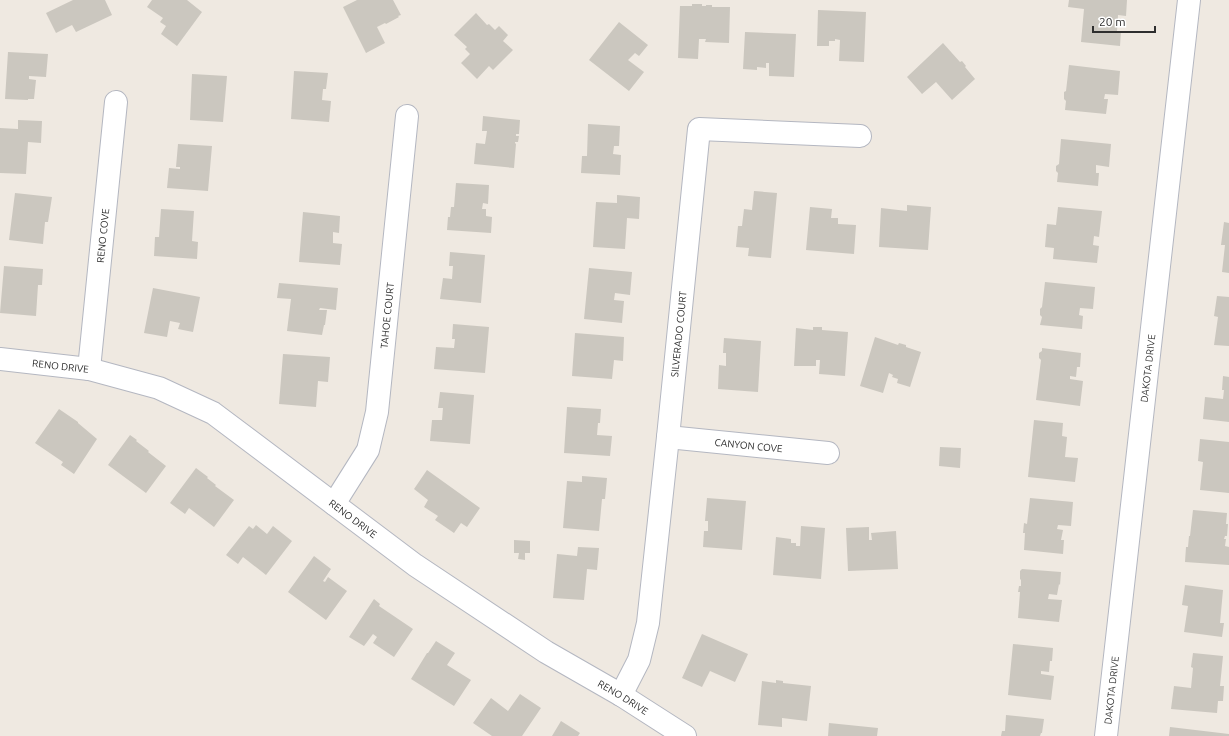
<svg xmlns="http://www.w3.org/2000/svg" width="1229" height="736" viewBox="0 0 1229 736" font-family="Ubuntu,sans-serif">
<rect width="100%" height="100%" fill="#efe9e1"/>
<path fill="#cbc7bf" d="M73,0H105L112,15L76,32L72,25L56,33L46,13Z
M152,0H187L202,12L177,46L161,34L166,26L160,22L163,18L147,7Z
M357,0H393L401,15L398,16L399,17L386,24L385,23L377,27L385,43L366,53L343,7Z
M1069,0H1127L1126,16L1118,15L1117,31H1121L1120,46L1081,42L1084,9L1068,7Z
M692,4H702V6H706V5H712V7H730L729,43L705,42L706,39H699L698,59L678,58L680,6H692Z
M818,10L866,12L864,62L839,61L840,40L835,39V41H829V46H817Z
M476,13L487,25L489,24L495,30L499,26L508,35L503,41L513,50L493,70L489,66L477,79L461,63L470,54L465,49L467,47L454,35Z
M619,22L648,45L639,56L635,53L628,60L644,72L629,91L589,60Z
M745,32L796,34L794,77L769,76V63H766V68L757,67V70L743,69Z
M943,43L960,62L962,61L966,66L965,67L975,79L952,100L936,82L922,94L907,77Z
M8,52L48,54L46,77L29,76V79L36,80L34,99H28V100L5,99Z
M1069,65L1120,71L1118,95L1105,94L1104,99H1108L1106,114L1065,110L1066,101L1064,99V92L1066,91Z
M294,71L328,73L326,89H323L322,100L331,101L329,122L291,119Z
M192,74L227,76L223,122L190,120Z
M483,116L520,120L519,134H516V136H519L518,142H515V143L516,144L514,168L474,164L476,143L485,144L487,131H482Z
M18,120L42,121L41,143L28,142L26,174L0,173V128L18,129Z
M588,124L620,126L619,146H614L613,154L621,155L620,175L581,173L582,156H587Z
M1061,139L1111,144L1109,167L1096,165V173H1099L1098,186L1057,182L1058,173L1056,171V166L1059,164Z
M178,144L212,146L208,191L167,188L169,168L180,169V167H176Z
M456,183L489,185L488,204L483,203L482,209H486V216L492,217L491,233L447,230L448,217H450L451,207H454Z
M754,191L777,193L771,258L748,256L749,248L736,247L738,226H742L744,209L752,210Z
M15,193L52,197L48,222H45L43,244L9,240Z
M617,195L640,197L639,219L627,218L625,249L593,247L596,202L617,203Z
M907,205L931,207L928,250L879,247L881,208L907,211Z
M810,207L832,209L831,218H838V224L856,225L854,254L806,250Z
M1058,207L1102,211L1099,237L1094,236L1093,245L1099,246L1097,263L1053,259L1054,248L1045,247L1047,224L1056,225Z
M161,209L194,211L192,241L198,242L197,259L154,256L155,237H159Z
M303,212L340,216L339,233L333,232V243L342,244L340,265L299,262Z
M1224,222L1229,223V273L1222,272L1225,245H1221Z
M450,252L485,255L481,303L440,299L443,278L452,279L453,266H449Z
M4,266L43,269L42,285H38L36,316L0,313Z
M589,268L632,272L630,295L615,293L614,300L624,301L622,323L584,319Z
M1045,282L1095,287L1093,309L1080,308L1079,315L1083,316L1082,329L1040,325L1042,317L1040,315V309L1042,307Z
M279,283L338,288L336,310L320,308L319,310H327L325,325H324L322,335L287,331L291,299L277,298Z
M153,288L200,297L193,332L178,329L180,323L170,321L167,337L144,333Z
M1217,296L1229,297V346L1214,345L1218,317L1214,316Z
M453,324L489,327L485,373L434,369L436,347L454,348L455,339H452Z
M813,327H822V330L848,332L845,376L819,374L820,360H816V366H794L796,328L813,330Z
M575,333L624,337L623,361L614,360L612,379L572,376Z
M875,337L898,345L899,343L906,345V347L921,352L910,387L897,383L898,379L892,377L893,375L889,373L883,393L860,386Z
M724,338L761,341L758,392L718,389L719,365L726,366V353H723Z
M1042,348L1081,353L1080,367H1077L1076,377L1070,376V379L1083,381L1080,406L1036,400L1041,360L1039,358V353L1042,351Z
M283,354L330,357L328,382L318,381L316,407L279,404Z
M1223,376L1229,377V422L1203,419L1205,397L1223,399L1224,390H1222Z
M440,392L474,395L470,444L430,441L432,420H442L443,408H438Z
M567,407L601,409L600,423H598L597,435L612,436L610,456L564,453Z
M59,409L78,422V423L97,439L74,474L61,465L63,462L35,443Z
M1034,420L1063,423L1062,436L1067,437L1065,457L1078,458L1075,482L1028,477Z
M130,435L137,440L136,441L149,451L148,452L166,466L146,493L108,465Z
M1200,439L1229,442V493L1200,490L1203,462L1198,461Z
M940,447L961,448L960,468L939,466Z
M196,468L208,477L207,478L216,485L215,486L234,500L214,527L189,508L185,514L170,503Z
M427,470L480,508L467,527L461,523L454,533L435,520L438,516L424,507L428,500L414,489Z
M582,476L607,478L605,499H602L599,531L563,528L567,481L582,482Z
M707,498L746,501L742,550L703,547L704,531H708V521H705Z
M1030,498L1073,502L1071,526L1058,525L1057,529L1063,530L1061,540H1064L1063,554L1024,550L1025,533H1023L1024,523L1027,524Z
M1193,510L1227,513L1226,524H1228L1227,536H1225L1224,539H1226L1225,546L1229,547V565L1185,562L1186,547H1188L1189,536H1190Z
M256,525L267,534L273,526L292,541L266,575L243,557L238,564L226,555L249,526L253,529Z
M801,526L825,528L821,579L773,575L776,537L791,539V543H796V546H800Z
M869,527V540H872L871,533L896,531L898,569L848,571L846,528Z
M514,540L530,541V553H525V560L518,559L519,553H514Z
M578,547L599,548L597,570L587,569L584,600L553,598L557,554L577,556Z
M314,556L331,569L323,581L325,582L328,577L347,591L326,620L288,592Z
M1022,569L1061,572L1060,585L1059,584L1057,595L1049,594L1048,599L1062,600L1059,622L1018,618L1020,592H1018L1019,586H1021V580L1020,579V571Z
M1185,585L1223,590L1220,623H1224L1222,637L1184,632L1188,606L1182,605Z
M374,599L380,604L379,606L413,629L394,657L373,643L377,637L373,634L364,646L349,637Z
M702,634L748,654L735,682L710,671L702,687L682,678Z
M436,641L455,653L447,665L471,680L454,706L411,679L427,653H428Z
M1013,644L1053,648L1052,661H1050L1049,672L1041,671V674L1054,676L1051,700L1008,695Z
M1193,653L1223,656L1220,686H1224L1223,701H1218L1217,713L1171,709L1174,686L1191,688L1193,668L1191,667Z
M776,680L783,681V683L811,686L807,721L782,718V727L758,725L762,681L776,683Z
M520,694L541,708L522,736H492L473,723L491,698L508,711Z
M1006,715L1044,719L1042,733H1041L1040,736H1001L1002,731H1005Z
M561,721L580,733L578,736H552Z
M829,723L878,728L877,736H828Z
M1170,727L1229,734V736H1169Z"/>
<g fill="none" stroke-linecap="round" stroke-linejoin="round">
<g stroke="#b4b7c1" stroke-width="24">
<g id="minor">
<path id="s1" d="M0,359L89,369L159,388L213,413L415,565L546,652L621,695L685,736"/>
<path id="s2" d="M89,369L116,102"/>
<path id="s3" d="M668,437L828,453"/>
<path id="s4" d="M334,504L368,450L377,412L407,116"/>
<path id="s5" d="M621,695L639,660L648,623L668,437L699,129L860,136"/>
<path id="s6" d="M1106,736L1189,0"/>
</g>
</g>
<use href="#minor" stroke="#fff" stroke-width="22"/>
</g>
<g text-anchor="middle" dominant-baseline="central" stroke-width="3.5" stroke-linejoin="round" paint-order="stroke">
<g font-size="10" fill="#2e2e2e" stroke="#fff">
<text stroke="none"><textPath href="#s2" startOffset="134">RENO COVE</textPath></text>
<text stroke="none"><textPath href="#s4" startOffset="200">TAHOE COURT</textPath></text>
<text stroke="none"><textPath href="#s5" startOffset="368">SILVERADO COURT</textPath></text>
<text stroke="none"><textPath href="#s1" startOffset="61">RENO DRIVE</textPath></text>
<text stroke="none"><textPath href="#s6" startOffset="370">DAKOTA DRIVE</textPath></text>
<text stroke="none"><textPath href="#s3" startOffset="81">CANYON COVE</textPath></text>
<text stroke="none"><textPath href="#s1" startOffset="397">RENO DRIVE</textPath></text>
<text stroke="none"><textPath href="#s6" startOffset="46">DAKOTA DRIVE</textPath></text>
<text stroke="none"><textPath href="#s1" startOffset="721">RENO DRIVE</textPath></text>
</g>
</g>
<path d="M1093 26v6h62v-6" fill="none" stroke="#2e2e2e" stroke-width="2"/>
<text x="1099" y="26" font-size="12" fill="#2e2e2e" stroke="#ffffff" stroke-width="3" paint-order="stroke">20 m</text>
</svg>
